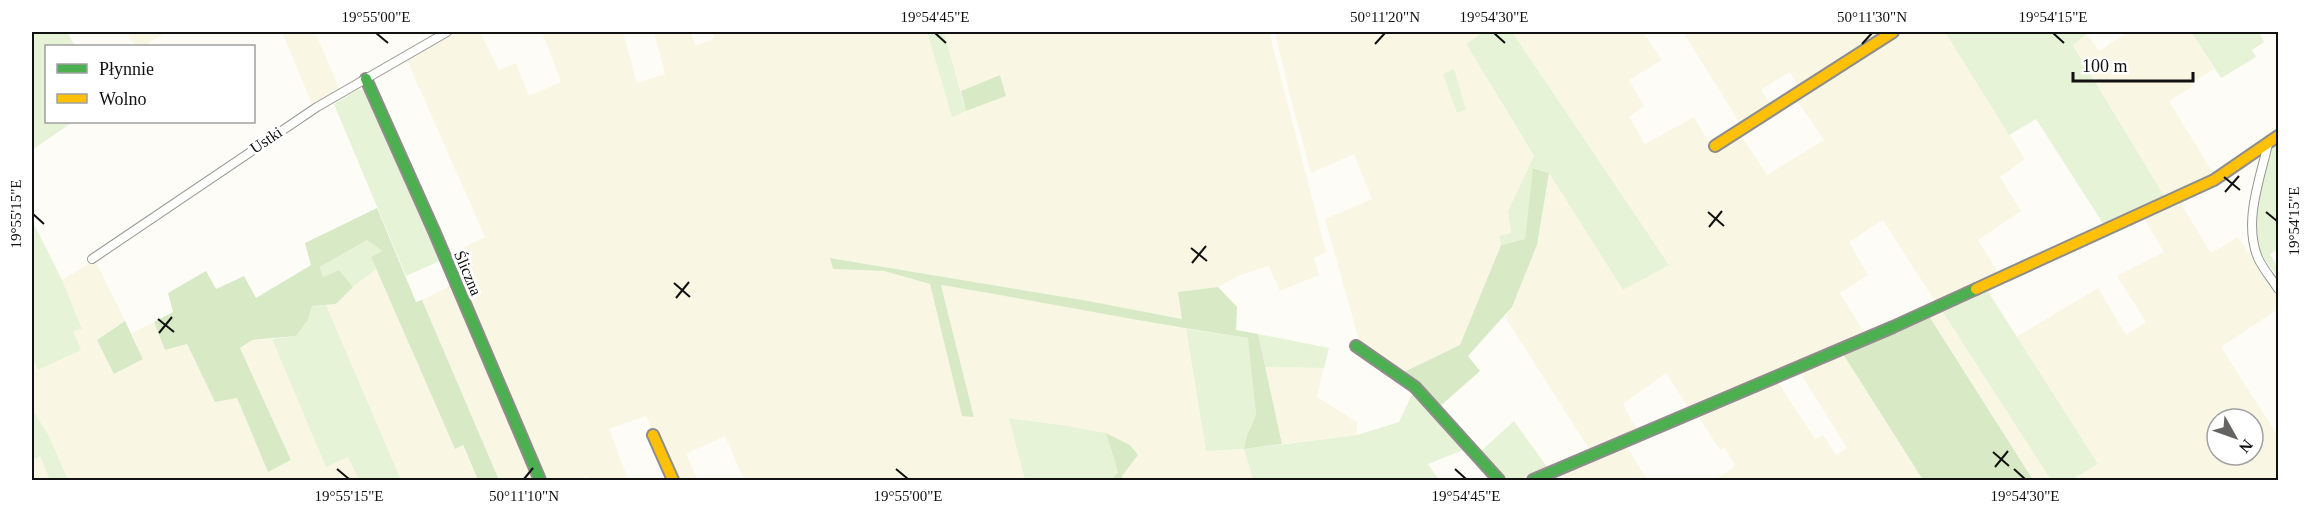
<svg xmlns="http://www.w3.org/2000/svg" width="2310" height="512" viewBox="0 0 2310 512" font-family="'Times New Roman',serif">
<rect width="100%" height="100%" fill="#fdfcf7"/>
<path fill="#f9f7e4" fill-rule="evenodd" d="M126,32H167L143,46H134Z
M282,32H315L340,90L312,104Z
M455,32H480L499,70L516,63L529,96L561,82L542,32H623L637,83L665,74L654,32H691L695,46L714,39L713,32H927L952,116L1006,96L1000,75L961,91L944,32H1269L1326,252L1314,258L1319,275L1280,291L1269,266L1238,276L1218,287L1179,292L1183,319L1083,300L831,258L834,269L884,271L930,284L963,416H974L941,285L1086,309L1186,329L1206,451L1244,449L1253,480H1123L1122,476L1137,455L1130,445L1106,433L1062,425L1010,418L1025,480H744L725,436L686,454L698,480H675L646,416L609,429L628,479L588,480L586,476L577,480H543L448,255L485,237L406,58Z
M1275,32H1483L1466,44L1534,157L1508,211L1511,233L1499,236L1501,245L1460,345L1404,372L1360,344L1325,219L1372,199L1354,154L1311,173L1290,96Z
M1512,32H1643L1662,60L1629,80L1644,106L1629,117L1645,144L1694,117L1714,151L1740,134L1767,175L1824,140L1796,99L1898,32H1945L2025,159L2000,177L2021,211L1978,240L1998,272L1936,303L1883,220L1849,242L1868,275L1840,293L1865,334L1689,409L1666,373L1623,404L1637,430L1589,449L1505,317L1512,307L1537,245L1549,173L1623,290L1668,265Z
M1683,32H1887L1799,88L1790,72L1761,90L1772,106L1741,125Z
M2128,32H2191L2214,69L2190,84L2192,87L2169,101L2213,173L2166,199L2073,44L2087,34L2099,51Z
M2181,204L2211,253L2238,237L2278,299V309L2221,347L2278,436V480H2071L2098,464L2016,337L2098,288L2126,335L2146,322L2117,276L2164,252L2143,217ZM2217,419H2253V455H2217Z
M95,260L125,321L97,340L143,359L132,333L154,322L165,350L187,344L215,401L237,398L268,471L291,460L240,348L252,340L272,339L326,466L348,457L359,480H68L49,436L32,409V356L38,370L73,331L82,329L62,280Z
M376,269L455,448L462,445L478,480H401L326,305L336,304L353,287Z
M452,285L536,480H499L422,300Z
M1942,311L2051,480H2033L1929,316Z
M1843,354L1923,480H1715L1735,466L1725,448L1720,450L1698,416L1777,381L1815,439L1823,435L1836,455L1847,448L1799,371Z
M1265,367L1324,368L1317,397L1357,422V435L1282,444Z
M1626,446L1648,480H1566L1563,475Z
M40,456L50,480H32V461Z"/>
<path fill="#e7f3d7" d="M32,32H67L75,46H46V122H73L32,150Z
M927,32H944L966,111L952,117Z
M1483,32H1512L1669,265L1623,290L1549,173L1534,168L1525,239L1501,245L1499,236L1511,233L1508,211L1534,156L1466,44Z
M1945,32H2086L2087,34L2073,45L2166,199L2104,225L2036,119L2009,135Z
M2191,32H2259L2264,42L2252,50L2256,57L2221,78Z
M1454,69L1466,110L1457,113L1443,74Z
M359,89L369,92L442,260L406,276L334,104Z
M2278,140V249L2270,254L2278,268L2277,276C2270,266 2261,256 2257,244C2251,226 2265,153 2278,140Z
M32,220L62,280L82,329L73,331L81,350L38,370C34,361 27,350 34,341L32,335Z
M367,240L382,251L371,257L376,269L353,287L339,270L323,277L320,267Z
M1987,290L2098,464L2071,480H2051L1942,311Z
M326,305L401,480H359L348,457L326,467L272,339L296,336L308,320L312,306Z
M1186,329L1249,338L1256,415L1247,435L1245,449L1357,435L1399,422L1414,390L1466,449L1428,464L1439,480H1253L1244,449L1206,451Z
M1258,334L1329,348L1324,368L1265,367Z
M32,409L49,436L68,480H50L40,456L32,461Z
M1009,418L1062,425L1106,433L1118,472L1111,480H1025Z
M1514,421L1547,467L1518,480H1505L1480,452Z"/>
<path fill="#d8eac5" d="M1000,75L1006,96L966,111L961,91Z
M1533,168L1549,173L1537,245L1512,307L1468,356L1480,371L1438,408L1404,372L1460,345L1501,245L1525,239Z
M377,208L416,302L422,300L499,480H478L463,445L455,449L371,257L382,251L367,240L320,267L323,277L339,270L353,287L336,304L312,306L308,320L296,336L252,340L240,348L291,460L268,472L237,398L215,402L187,344L165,350L154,322L173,312L168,293L206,271L216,289L244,276L256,298L311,265L305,243Z
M830,258L1083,300L1182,319L1178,292L1218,287L1237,307L1236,330L1258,334L1282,444L1244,449L1247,435L1256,415L1248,338C1146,323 1044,302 941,285L974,417L962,416L930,284L884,271L833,269Z
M1929,316L2033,480H1923L1843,354Z
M125,321L143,359L114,374L97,340Z
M1106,433L1130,445L1138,455L1122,476L1123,480H1111L1118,472Z"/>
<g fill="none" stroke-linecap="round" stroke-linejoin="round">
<g stroke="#979795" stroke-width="10">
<path id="street" d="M2268,144C2260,179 2243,222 2258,258C2263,269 2272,279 2278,289
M92,259L317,107L447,32"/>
</g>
<g stroke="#8e8d8b" stroke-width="14">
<path id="fast" d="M366,79L434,231L540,480
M1356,346L1415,387L1499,480
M1533,480L1893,327L1976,289"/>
</g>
<g stroke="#8e8d8b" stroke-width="14">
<path id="slow" d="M1715,146L1893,32
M1976,289L2214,180L2278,136
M653,435L673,480"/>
</g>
<use href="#street" stroke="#fffffe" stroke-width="8"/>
<use href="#fast" stroke="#4caf50" stroke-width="10"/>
<use href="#slow" stroke="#ffc107" stroke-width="10"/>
</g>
<path fill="none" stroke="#111" stroke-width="2" d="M376,33L388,43M935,33L946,43M1494,33L1505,43M2053,33L2064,43M1375,44L1385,33M1862,44L1872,33M2224,177L2240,190M2225,192L2239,176M1708,212L1724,226M2266,212L2277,221M33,214L44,224M1709,227L1722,211M1191,248L1207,261M1192,263L1206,246M674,283L690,297M676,298L689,282M158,319L174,332M159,333L172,317M1993,452L2009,466M1995,467L2008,451M337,469L349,479M896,469L908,479M1455,469L1466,479M2014,469L2025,479M524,479L533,468"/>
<g text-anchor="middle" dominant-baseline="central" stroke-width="6" stroke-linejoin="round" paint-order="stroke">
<g font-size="16" fill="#111" stroke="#fff">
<text transform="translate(266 140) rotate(-34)">Ustki</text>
<text transform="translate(468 273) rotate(67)">Śliczna</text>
</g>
</g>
<rect width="2310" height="512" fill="none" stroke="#ffffff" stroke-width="66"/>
<rect x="45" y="45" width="210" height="78" fill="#ffffff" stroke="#a0a0a0" stroke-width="1.5"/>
<rect x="57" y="64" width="30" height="9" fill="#4caf50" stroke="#a0a0a0" stroke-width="1.5"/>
<text x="99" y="75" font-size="18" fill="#111111">Płynnie</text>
<rect x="57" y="94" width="30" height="9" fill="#ffc107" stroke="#a0a0a0" stroke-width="1.5"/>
<text x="99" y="105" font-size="18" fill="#111111">Wolno</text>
<g transform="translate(2235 437) rotate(130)"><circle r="28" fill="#ffffff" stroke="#a0a0a0" stroke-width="1.5"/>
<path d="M0-4.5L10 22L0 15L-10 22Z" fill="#646362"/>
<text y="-9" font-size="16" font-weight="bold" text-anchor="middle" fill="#111111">N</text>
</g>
<path d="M2073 72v9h120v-9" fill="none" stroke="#111111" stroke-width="3"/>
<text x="2082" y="72" font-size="18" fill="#111111" stroke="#ffffff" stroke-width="4.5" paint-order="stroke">100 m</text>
<rect x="33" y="33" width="2244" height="446" fill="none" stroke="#111" stroke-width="2"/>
<g font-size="15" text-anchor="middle" fill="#111">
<text x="376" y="22">19°55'00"E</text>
<text x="935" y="22">19°54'45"E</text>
<text x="1385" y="22">50°11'20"N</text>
<text x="1494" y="22">19°54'30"E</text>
<text x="1872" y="22">50°11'30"N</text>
<text x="2053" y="22">19°54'15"E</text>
<text transform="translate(16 214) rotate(-90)" y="5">19°55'15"E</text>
<text transform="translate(2294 221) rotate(-90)" y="5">19°54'15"E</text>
<text x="349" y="501">19°55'15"E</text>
<text x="524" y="501">50°11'10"N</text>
<text x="908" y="501">19°55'00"E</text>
<text x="1466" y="501">19°54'45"E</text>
<text x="2025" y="501">19°54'30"E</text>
</g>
</svg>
